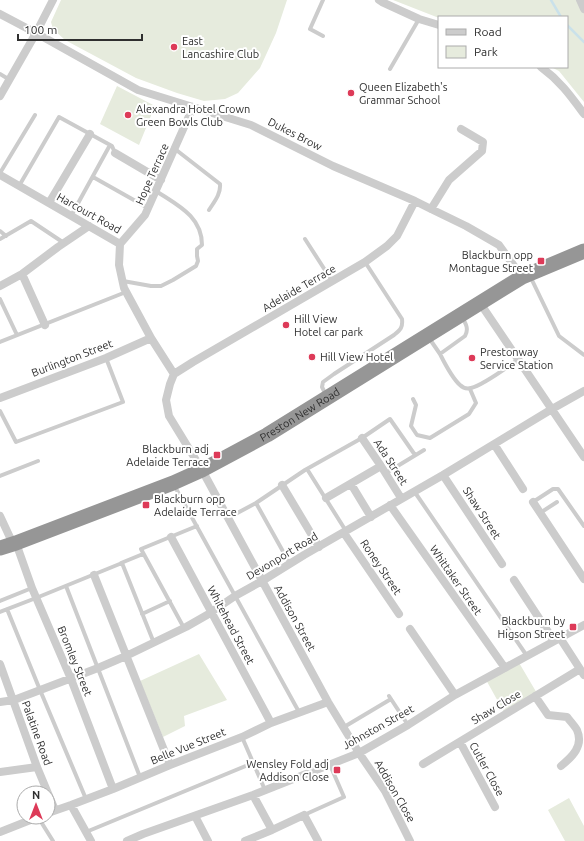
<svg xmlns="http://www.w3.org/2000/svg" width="584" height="841" viewBox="0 0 584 841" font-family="Ubuntu,sans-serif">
<rect width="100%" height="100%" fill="#fff"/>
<path fill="#e6ebdd" d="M61,0H287L276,33L260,68L238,93L225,99L204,101L177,93L136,78L65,40L53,29L51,22Z
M393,0H584V102L559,71L551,67H567V17H439V18Z
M117,86L155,106L139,145L100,124Z
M199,654L227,700L184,716L185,726L163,737L140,681Z
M518,661L538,695L505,714L485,678Z
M569,798L584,826V841H565L548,810Z"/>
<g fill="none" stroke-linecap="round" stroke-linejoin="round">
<path stroke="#cae1ea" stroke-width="2.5" d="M551,0L561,17
M567,25L584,42"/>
<path stroke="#ccc" stroke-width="4" d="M323,0L310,29L323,36
M390,69L419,19
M0,74L10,80
M175,149L220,184C221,194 214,202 209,210
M0,173L35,115
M93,177L148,208
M19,186L59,117L112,146L115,153
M71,216L110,145
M0,231L6,236
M0,239L31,221L64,243
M305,239L332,281
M530,276L559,336L584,355
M123,281L151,286H161L173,280L196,266L198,261L197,256V249L202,245C202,216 177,205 156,191
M0,299L17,335
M429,338L440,354L465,336C469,329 466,324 462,317
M0,342L126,292
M440,354C445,364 452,378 460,385C463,388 467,389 471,388C484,385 507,367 519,359
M326,395L322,387L323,382L334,374L394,335C400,330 403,328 402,319L365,262
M413,399L416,405L411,426L417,435L430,438L469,414L476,403L470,389
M0,411L16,442L123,402L106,358
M307,469L346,531
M386,473L424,450
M0,476L38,461
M174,485L299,712
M414,491L527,656
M533,502L553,489H558L584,526
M256,503L290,564
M540,513L557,502
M228,518L256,503L305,470L362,438L390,419L415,455
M121,563L143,554
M66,586L140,777
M0,601L32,588
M7,609L40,690L86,799
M0,612L36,598L122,563L154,643
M142,614L170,601
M184,628L141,549L197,526
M389,696L408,725
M344,727L391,699
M242,737L265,790
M304,815L344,797L330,765
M38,817L53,841
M86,832L253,763"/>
<path stroke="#ccc" stroke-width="8" d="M379,0L382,2L419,19L439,25
M580,0L584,9
M0,14L36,33L138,90L251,125L333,166L415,201L431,209L466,226L499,245L522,277
M541,67C560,81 570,95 584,114
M0,96L36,33L53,0
M115,153L161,180
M0,175L120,244L119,265L124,288L151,338L174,374
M49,203L90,134
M431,209L449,180L482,151L483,142L461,129
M120,244L145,215L193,107
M22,274L45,325
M0,286L22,274L58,247L89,226
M480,303L584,457
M0,398L106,358L151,338
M362,438L381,466L401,498
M494,444L523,489
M443,475L502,564
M351,484L371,517
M282,485L319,547
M326,498L381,466
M533,502L584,579
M390,505L505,668
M0,516L13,544
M344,533L399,614
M171,537L271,723
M16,543L32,588L71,679L113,789
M94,575L170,765
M514,580L554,641
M410,629L455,695
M560,638L584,675
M0,664L37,767L55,810
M535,696L548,715L567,717C570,721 574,725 577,730C584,746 572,757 561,766
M0,702L14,700L98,668L126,656L186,627L207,615L235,596L262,581L304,555L443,475L552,409L584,391
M460,742L495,807
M423,764L580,669
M0,772L37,767
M253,795L272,830
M71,805L91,841
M48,813L71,805L113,789L170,765L242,737L271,723L328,702
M195,816L208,841
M0,832L38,817
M127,841L143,834L253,795L359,753L408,725L455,695L584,625
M245,841L272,830L304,815L318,841
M410,841L385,791L359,753L328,702L202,470L169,416L166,400L170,384L174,374L193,362L365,262L387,246L397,236L415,201"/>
<path stroke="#969696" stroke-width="15" id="s1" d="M0,548L16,543L173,483L202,470L267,435L522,277L584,251"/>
</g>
<g fill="#dd3a58" stroke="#fff" stroke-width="1.5">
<circle cx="174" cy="47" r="4"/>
<circle cx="351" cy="93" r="4"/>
<circle cx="128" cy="115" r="4"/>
<rect x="537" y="257" width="8" height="8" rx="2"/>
<circle cx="286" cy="325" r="4"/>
<circle cx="312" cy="357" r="4"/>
<circle cx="472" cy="358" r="4"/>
<rect x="213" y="451" width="8" height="8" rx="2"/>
<rect x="142" y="501" width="8" height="8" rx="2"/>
<rect x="569" y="623" width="8" height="8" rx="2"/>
<rect x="333" y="766" width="8" height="8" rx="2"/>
</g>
<g text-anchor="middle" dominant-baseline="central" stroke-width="4" stroke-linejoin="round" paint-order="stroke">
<g font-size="11" fill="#2f2f2f" stroke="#fff" text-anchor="start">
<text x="182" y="41">East<tspan x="182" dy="13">Lancashire Club</tspan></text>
<text x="359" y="87">Queen Elizabeth's<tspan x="359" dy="13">Grammar School</tspan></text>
<text x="136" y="109">Alexandra Hotel Crown<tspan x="136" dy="13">Green Bowls Club</tspan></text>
<text x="533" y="255" text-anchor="end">Blackburn opp<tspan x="533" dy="13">Montague Street</tspan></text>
<text x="294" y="319">Hill View<tspan x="294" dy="13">Hotel car park</tspan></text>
<text x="480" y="352">Prestonway<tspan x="480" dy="13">Service Station</tspan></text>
<text x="320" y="357">Hill View Hotel</text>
<text x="209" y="449" text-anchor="end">Blackburn adj<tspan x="209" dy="13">Adelaide Terrace</tspan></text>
<text x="154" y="499">Blackburn opp<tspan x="154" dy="13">Adelaide Terrace</tspan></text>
<text x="565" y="621" text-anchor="end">Blackburn by<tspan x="565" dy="13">Higson Street</tspan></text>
<text x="329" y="764" text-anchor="end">Wensley Fold adj<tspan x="329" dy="13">Addison Close</tspan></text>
</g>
<g font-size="11" fill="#2f2f2f" stroke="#fff">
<text transform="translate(295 134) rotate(27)">Dukes Brow</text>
<text transform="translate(152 174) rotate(-66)">Hope Terrace</text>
<text transform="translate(89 213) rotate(29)">Harcourt Road</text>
<text transform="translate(299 288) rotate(-30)">Adelaide Terrace</text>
<text transform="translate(72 358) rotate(-21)">Burlington Street</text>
<text stroke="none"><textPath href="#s1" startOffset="329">Preston New Road</textPath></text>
<text transform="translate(391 462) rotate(57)">Ada Street</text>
<text transform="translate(482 513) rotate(57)">Shaw Street</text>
<text transform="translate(282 556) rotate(-31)">Devonport Road</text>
<text transform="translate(381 567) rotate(56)">Roney Street</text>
<text transform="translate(456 580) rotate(55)">Whittaker Street</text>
<text transform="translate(295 618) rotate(61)">Addison Street</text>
<text transform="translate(231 625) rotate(62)">Whitehead Street</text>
<text transform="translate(75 661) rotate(68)">Bromley Street</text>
<text transform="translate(496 707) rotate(-31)">Shaw Close</text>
<text transform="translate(378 727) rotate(-29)">Johnston Street</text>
<text transform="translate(37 733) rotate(70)">Palatine Road</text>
<text transform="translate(188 746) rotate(-22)">Belle Vue Street</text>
<text transform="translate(487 769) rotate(61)">Cutler Close</text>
<text transform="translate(395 791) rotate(60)">Addison Close</text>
</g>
</g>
<rect x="438" y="16" width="130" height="52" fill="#ffffff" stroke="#acacac"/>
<rect x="446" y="29" width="20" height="6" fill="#cccccc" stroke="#acacac"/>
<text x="474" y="36" font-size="12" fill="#2f2f2f">Road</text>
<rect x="446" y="46" width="20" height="12" fill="#e6ebdd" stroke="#acacac"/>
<text x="474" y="56" font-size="12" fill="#2f2f2f">Park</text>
<g transform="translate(36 805)"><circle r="19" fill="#ffffff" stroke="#acacac"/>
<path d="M0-3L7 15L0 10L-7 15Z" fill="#dd3a58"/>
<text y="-6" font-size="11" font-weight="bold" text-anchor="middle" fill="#2f2f2f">N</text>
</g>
<path d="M18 34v6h124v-6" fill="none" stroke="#2f2f2f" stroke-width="2"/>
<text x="24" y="34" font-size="12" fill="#2f2f2f" stroke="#ffffff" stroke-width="3" paint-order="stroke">100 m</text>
</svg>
